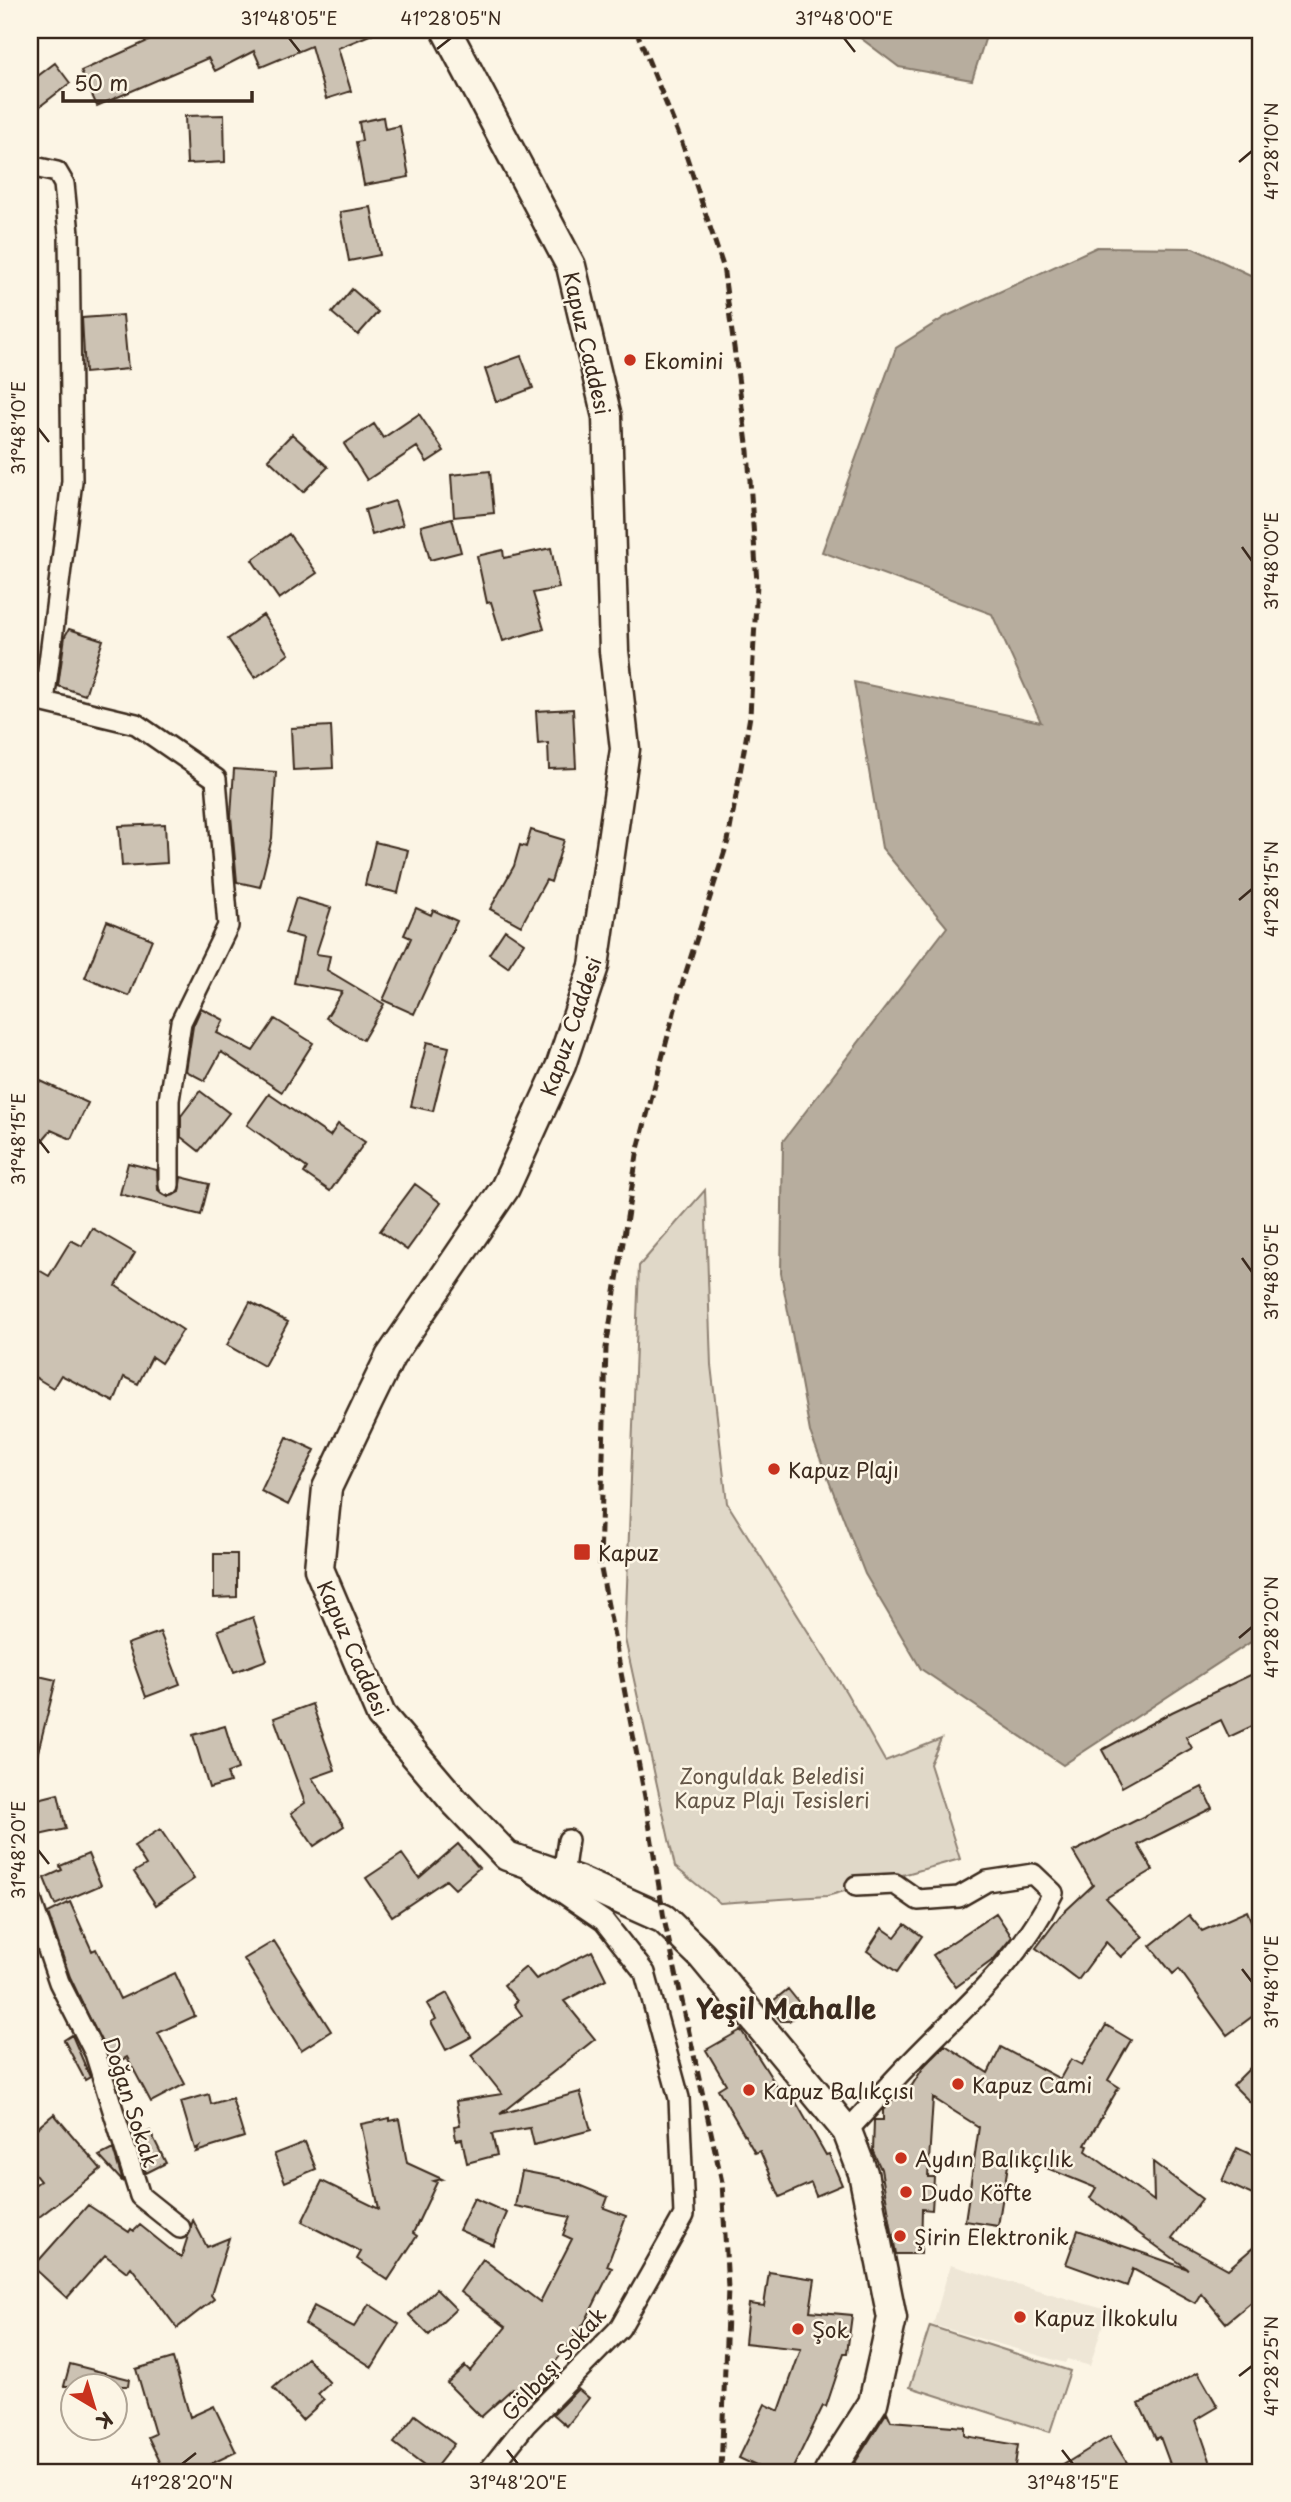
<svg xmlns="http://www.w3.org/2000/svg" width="1291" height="2502" viewBox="0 0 1291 2502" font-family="'Playpen Sans',sans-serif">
<rect width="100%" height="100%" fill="#fcf5e5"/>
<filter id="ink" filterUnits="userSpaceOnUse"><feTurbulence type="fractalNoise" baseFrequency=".0143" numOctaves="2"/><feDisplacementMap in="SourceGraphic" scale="14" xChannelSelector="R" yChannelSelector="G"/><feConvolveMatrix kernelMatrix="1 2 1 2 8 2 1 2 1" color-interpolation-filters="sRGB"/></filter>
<g filter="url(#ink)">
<path fill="#eee6d6" d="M950,2265L1107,2310L1090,2366L1067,2359L1065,2363L933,2325Z"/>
<path fill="#e0d8c8" stroke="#8e8173" stroke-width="2" d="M705,1190L711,1365L727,1503L846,1692L885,1761L941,1739L930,1764L960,1859L827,1896L720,1903L675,1867L625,1639L639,1266Z
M930,2326L1070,2371L1050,2432L910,2387Z"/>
<path fill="#b7ad9e" stroke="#85796b" stroke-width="2" d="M850,30H988L972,80L899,67Z
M1097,247L1193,248L1261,280V1643L1254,1640L1063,1765L921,1669L865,1574L810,1432L781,1273L783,1141L947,927L882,848L854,682L1041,722L992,614L822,552L896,348L945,317Z"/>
<path fill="#ccc2b3" stroke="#3b2a1e" stroke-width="2" d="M172,30H382L338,48L351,91L326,99L311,46L261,67L254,51L215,71L208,58L97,106L81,71Z
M55,63L70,83L30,114V82Z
M224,115L225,162L187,164L185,116Z
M383,117L385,129L400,126L409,177L364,185L356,142L362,141L359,122Z
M371,207L380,255L349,261L340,212Z
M352,289L378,312L358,335L332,313Z
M123,315L128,369L85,373L82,318Z
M521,356L533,388L496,402L485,369Z
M419,414L444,451L427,462L417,447L367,480L344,444L374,424L383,438Z
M292,434L328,467L303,492L268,459Z
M490,471L494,513L454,517L451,475Z
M395,501L403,525L372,535L365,510Z
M452,518L461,552L430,560L421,526Z
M289,534L317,573L279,599L252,560Z
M551,548L559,588L533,593L544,629L503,641L491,602L487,603L477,556L503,550L504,558Z
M263,615L289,654L255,678L228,639Z
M69,629L103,640L85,695L58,686L65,636Z
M573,709L576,768L549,769L548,743L538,744L536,711Z
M331,726L333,768L293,770L291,728Z
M234,769L276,772L272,838L260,887L237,882L231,816Z
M165,824L167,863L122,866L119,826Z
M531,830L564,840L551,882L546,880L521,926L490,909L514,866L520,845L526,847Z
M375,842L408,850L398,893L365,885Z
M296,898L331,908L316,954L330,956L327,970L384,1004L363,1040L326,1018L342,992L294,983L303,938L285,933Z
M416,908L431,915L433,910L457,921L414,1014L383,1000L411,938L404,935Z
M107,921L152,939L129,996L85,978Z
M505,930L524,943L508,967L489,954Z
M201,1008L224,1020L217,1033L253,1051L275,1019L313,1043L282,1092L221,1052L205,1081L186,1071L193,1026Z
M427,1042L449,1047L433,1111L411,1106Z
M30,1076L88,1103L71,1139L51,1130L30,1155Z
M200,1091L229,1113L199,1151L181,1137V1116Z
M269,1094L330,1136L338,1124L365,1142L330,1191L304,1173L307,1168L247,1125Z
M128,1163L157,1170L158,1190L168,1197L179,1192L181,1177L209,1184L201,1215L120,1194Z
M415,1184L441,1203L407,1250L380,1231Z
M92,1228L135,1253L116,1286L183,1330L161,1363L152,1357L138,1384L124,1377L114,1402L61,1375L53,1388L30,1374V1265L49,1276L71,1240L82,1246Z
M250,1302L288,1322L264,1366L227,1345Z
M287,1437L315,1450L288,1505L261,1491Z
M214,1554H237V1597L214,1598Z
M253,1617L267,1660L234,1672L218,1630Z
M160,1632L180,1684L146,1697L127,1644Z
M1261,1670V1722L1229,1737L1221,1720L1186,1737L1192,1748L1122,1787L1102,1750L1172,1712Z
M30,1674L56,1680L37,1756L30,1755Z
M312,1704L335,1770L312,1778L344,1826L314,1846L291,1813L305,1803L274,1718Z
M225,1726L238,1769L227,1773L230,1782L209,1788L193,1735Z
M1202,1787L1212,1808L1138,1845L1153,1870L1106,1898L1143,1937L1121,1957L1106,1942L1078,1980L1036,1948L1060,1916L1093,1885L1073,1852Z
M58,1794L66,1829L30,1837V1801Z
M160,1829L194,1879L156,1905L134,1872L146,1865L134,1846Z
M458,1844L479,1868L455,1889L446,1880L392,1916L366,1878L402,1854L419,1878Z
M88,1854L101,1885L55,1905L44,1878L62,1870L60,1866Z
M70,1902L92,1951L96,1949L120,1999L175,1973L195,2016L158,2033L185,2084L151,2102L127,2057L112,2065L70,1977L48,1913Z
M1247,1911L1261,1944V2010L1227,2035L1179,1969L1173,1974L1150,1946L1189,1915L1202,1931Z
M996,1913L1012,1937L994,1959L956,1987L933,1955Z
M905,1924L922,1936L897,1972L867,1951L882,1928L895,1937Z
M274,1941L331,2031L301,2050L244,1959Z
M592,1951L606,1979L564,2001L595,2039L500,2114L580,2092L591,2130L534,2145L530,2128L492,2134L497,2155L467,2163L462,2139L456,2140L454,2126L460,2125L456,2101L502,2094L471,2055L522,2015L514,2004L517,2001L504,1985L526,1967L536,1979Z
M788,1989L804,2009L789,2021H781L768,2005Z
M447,1993L471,2037L446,2050L431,2022L436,2019L427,2004Z
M1106,2025L1131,2040L1108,2080L1119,2087L1085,2145L1088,2146L1086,2151L1154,2201L1153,2162L1202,2199L1172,2238L1228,2269L1261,2241V2294L1226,2323L1201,2293L1195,2303L1133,2269L1127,2286L1066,2264L1078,2230L1188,2269L1090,2198L1096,2188L1010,2153L998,2226L965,2221L979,2127L933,2098L928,2177H934L932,2210L922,2209L921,2254H896L881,2169L873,2152L874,2120H883V2110L897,2095L907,2093L925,2065L945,2045L988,2073L1001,2047L1060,2079L1071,2059L1082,2065Z
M741,2030L785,2099L792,2095L826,2155L829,2154L842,2185L816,2196L811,2183L780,2197L760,2151L755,2153L718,2089L726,2084L706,2050Z
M72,2035L90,2077L85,2080L64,2040Z
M1261,2057V2113L1233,2085Z
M209,2094L211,2104L232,2098L244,2137L196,2152L199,2147L195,2149L181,2102Z
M54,2114L101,2169L30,2224V2188L40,2181L30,2169V2134Z
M390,2118V2121L399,2119L407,2163L442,2179L434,2181L437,2182L413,2233L417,2236L388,2280L357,2259L361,2252L302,2222L322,2181L379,2209L361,2124Z
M150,2131L166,2163L146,2173L135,2139Z
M305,2142L316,2169L285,2182L274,2154Z
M1237,2148L1261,2159V2199L1222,2181Z
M113,2149L123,2182L99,2156Z
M522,2171L564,2179L608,2197L604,2208L626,2216L607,2266L612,2268L585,2322L551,2368L558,2374L533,2399L513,2388L481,2417L447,2383L465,2366L470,2371L506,2327L460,2292L483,2259L540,2302L572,2239L563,2235L570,2217L515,2206Z
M474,2198L507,2213L493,2245L459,2230Z
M88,2205L129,2232L131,2229L134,2231L140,2225L181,2258L193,2220L207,2247L229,2238L211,2295L214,2299L177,2328L131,2267L127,2272L105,2255L67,2298L33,2267Z
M769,2272L815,2279L810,2311L852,2315L847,2353H844L826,2407L823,2406L791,2472H769L739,2458L765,2404L779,2411L801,2349L745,2343L749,2304L764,2306Z
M436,2289L456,2309L429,2335L409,2315Z
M369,2304L399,2324L372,2367L305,2324L314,2306L354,2327Z
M173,2358L190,2417L214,2406L236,2452L194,2472H165L148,2437L155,2434L136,2369Z
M307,2358L330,2383L318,2394L324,2400L302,2420L273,2388Z
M70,2364L129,2379L128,2386H64Z
M1198,2372L1218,2407L1196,2420L1214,2472H1173L1160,2437L1156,2439L1139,2404Z
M578,2389L589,2398L567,2426L553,2414Z
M887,2412L891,2421L965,2427V2436L1018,2445L1014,2472L915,2467L904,2472H849Z
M415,2415L454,2444L432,2472L394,2443Z
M1110,2436L1133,2472H1052Z"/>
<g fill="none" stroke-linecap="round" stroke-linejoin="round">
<g stroke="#3b2a1e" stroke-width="24">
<path id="street" d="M30,166L57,172L64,184L69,234L72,481L44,702
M30,702H44L136,724L216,779L228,926L181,1022L169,1100V1185
M563,1875L568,1840
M30,1897L59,1982L95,2053L140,2196L180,2228
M847,2131C869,2108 890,2083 913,2060C967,2004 1017,1965 1053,1893L1033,1874L987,1881L959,1897L918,1900L895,1884L856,1886
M488,2472L526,2424L620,2328L684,2215L679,2098L645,1973L604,1921L532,1872"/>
</g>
<g stroke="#3b2a1e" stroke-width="33">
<path id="secondary" d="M446,30L571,266L607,417L614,651L625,749L594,966L561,1065L505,1188L390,1357L369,1400L327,1488L319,1569L381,1715L455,1802L507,1856L579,1881L664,1919L702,1956L847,2131L863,2173L892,2318L873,2403L829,2472"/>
</g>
<use href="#street" stroke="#fcf5e5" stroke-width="19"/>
<use href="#secondary" stroke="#fcf5e5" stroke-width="28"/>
<path stroke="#3b2a1e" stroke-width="5" stroke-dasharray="10 5" stroke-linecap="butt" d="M636,30L681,140L723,266L748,451L757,583L750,716L728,841L679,994L638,1149L606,1348L600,1564L645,1797L664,1919L722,2182L728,2288L721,2472"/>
</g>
</g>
<path fill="none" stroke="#3b2a1e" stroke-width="2.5" d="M289,38L300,52M844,38L855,52M437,49L451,38M1239,162L1252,151M38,428L49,442M1242,547L1252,561M1239,900L1252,889M38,1139L49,1153M1242,1258L1252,1272M1239,1638L1252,1627M38,1850L49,1864M1242,1969L1252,1982M1239,2376L1252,2366M507,2450L518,2464M1062,2450L1073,2464M182,2464L196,2453"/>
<g fill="#c8321e" stroke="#fcf5e5" stroke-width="2.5">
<circle cx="630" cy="360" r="7"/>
<circle cx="774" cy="1469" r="7"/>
<rect x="573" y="1543" width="18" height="18" rx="3.5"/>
<circle cx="958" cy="2084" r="7"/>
<circle cx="749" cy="2090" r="7"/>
<circle cx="901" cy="2158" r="7"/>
<circle cx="906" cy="2192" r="7"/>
<circle cx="900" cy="2236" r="7"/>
<circle cx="1020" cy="2317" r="7"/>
<circle cx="798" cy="2329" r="7"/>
</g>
<g text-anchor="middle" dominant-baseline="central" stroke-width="5" stroke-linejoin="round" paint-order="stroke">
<g font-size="21" fill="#3b2a1e" stroke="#fcf5e5">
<text transform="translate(588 343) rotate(77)">Kapuz Caddesi</text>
<text transform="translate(570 1026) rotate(-71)">Kapuz Caddesi</text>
<text transform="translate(354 1648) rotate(66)">Kapuz Caddesi</text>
<text transform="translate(132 2102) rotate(72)">Doğan Sokak</text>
<text transform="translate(553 2363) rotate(-48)">Gölbaşı Sokak</text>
</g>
<g font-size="21" fill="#3b2a1e" stroke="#fcf5e5" text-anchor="start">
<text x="644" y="360">Ekomini</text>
<text x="788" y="1469">Kapuz Plajı</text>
<text x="598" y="1552">Kapuz</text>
<text x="972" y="2084">Kapuz Cami</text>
<text x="763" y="2090">Kapuz Balıkçısı</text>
<text x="915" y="2158">Aydın Balıkçılık</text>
<text x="920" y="2192">Dudo Köfte</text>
<text x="914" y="2236">Şirin Elektronik</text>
<text x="1034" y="2317">Kapuz İlkokulu</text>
<text x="812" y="2329">Şok</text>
</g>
<g font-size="21" fill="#645648" stroke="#fcf5e5">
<text x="772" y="1775">Zonguldak Beledisi<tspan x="772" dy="24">Kapuz Plajı Tesisleri</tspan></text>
</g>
<g font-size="28" font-weight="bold" fill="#3b2a1e" stroke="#fcf5e5">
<text x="786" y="2007">Yeşil Mahalle</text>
</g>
</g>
<rect width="1291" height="2502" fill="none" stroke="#fcf5e5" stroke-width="77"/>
<g transform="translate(94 2407) rotate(142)"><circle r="33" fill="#fcf5e5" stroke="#afa495" stroke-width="2"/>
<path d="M0-5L12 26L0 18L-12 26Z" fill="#c8321e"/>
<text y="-10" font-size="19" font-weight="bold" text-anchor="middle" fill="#3b2a1e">K</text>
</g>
<path d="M63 91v10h189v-10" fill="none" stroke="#3b2a1e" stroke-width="3.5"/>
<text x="74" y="91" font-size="21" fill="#3b2a1e" stroke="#fcf5e5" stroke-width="5" paint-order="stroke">50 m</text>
<rect x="38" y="38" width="1214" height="2426" fill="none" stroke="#3b2a1e" stroke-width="2.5"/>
<g font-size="18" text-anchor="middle" fill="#3b2a1e">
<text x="289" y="25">31°48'05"E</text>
<text x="451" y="25">41°28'05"N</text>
<text x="844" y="25">31°48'00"E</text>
<text transform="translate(1272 151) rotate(-90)" y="6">41°28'10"N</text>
<text transform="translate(19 428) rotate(-90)" y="6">31°48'10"E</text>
<text transform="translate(1272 561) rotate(-90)" y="6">31°48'00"E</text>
<text transform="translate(1272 889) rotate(-90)" y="6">41°28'15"N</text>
<text transform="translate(19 1139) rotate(-90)" y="6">31°48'15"E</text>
<text transform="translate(1272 1272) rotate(-90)" y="6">31°48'05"E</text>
<text transform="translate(1272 1627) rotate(-90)" y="6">41°28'20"N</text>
<text transform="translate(19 1850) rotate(-90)" y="6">31°48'20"E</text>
<text transform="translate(1272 1982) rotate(-90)" y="6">31°48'10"E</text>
<text transform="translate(1272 2366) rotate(-90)" y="6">41°28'25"N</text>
<text x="182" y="2489">41°28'20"N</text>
<text x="518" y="2489">31°48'20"E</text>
<text x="1073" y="2489">31°48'15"E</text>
</g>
</svg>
